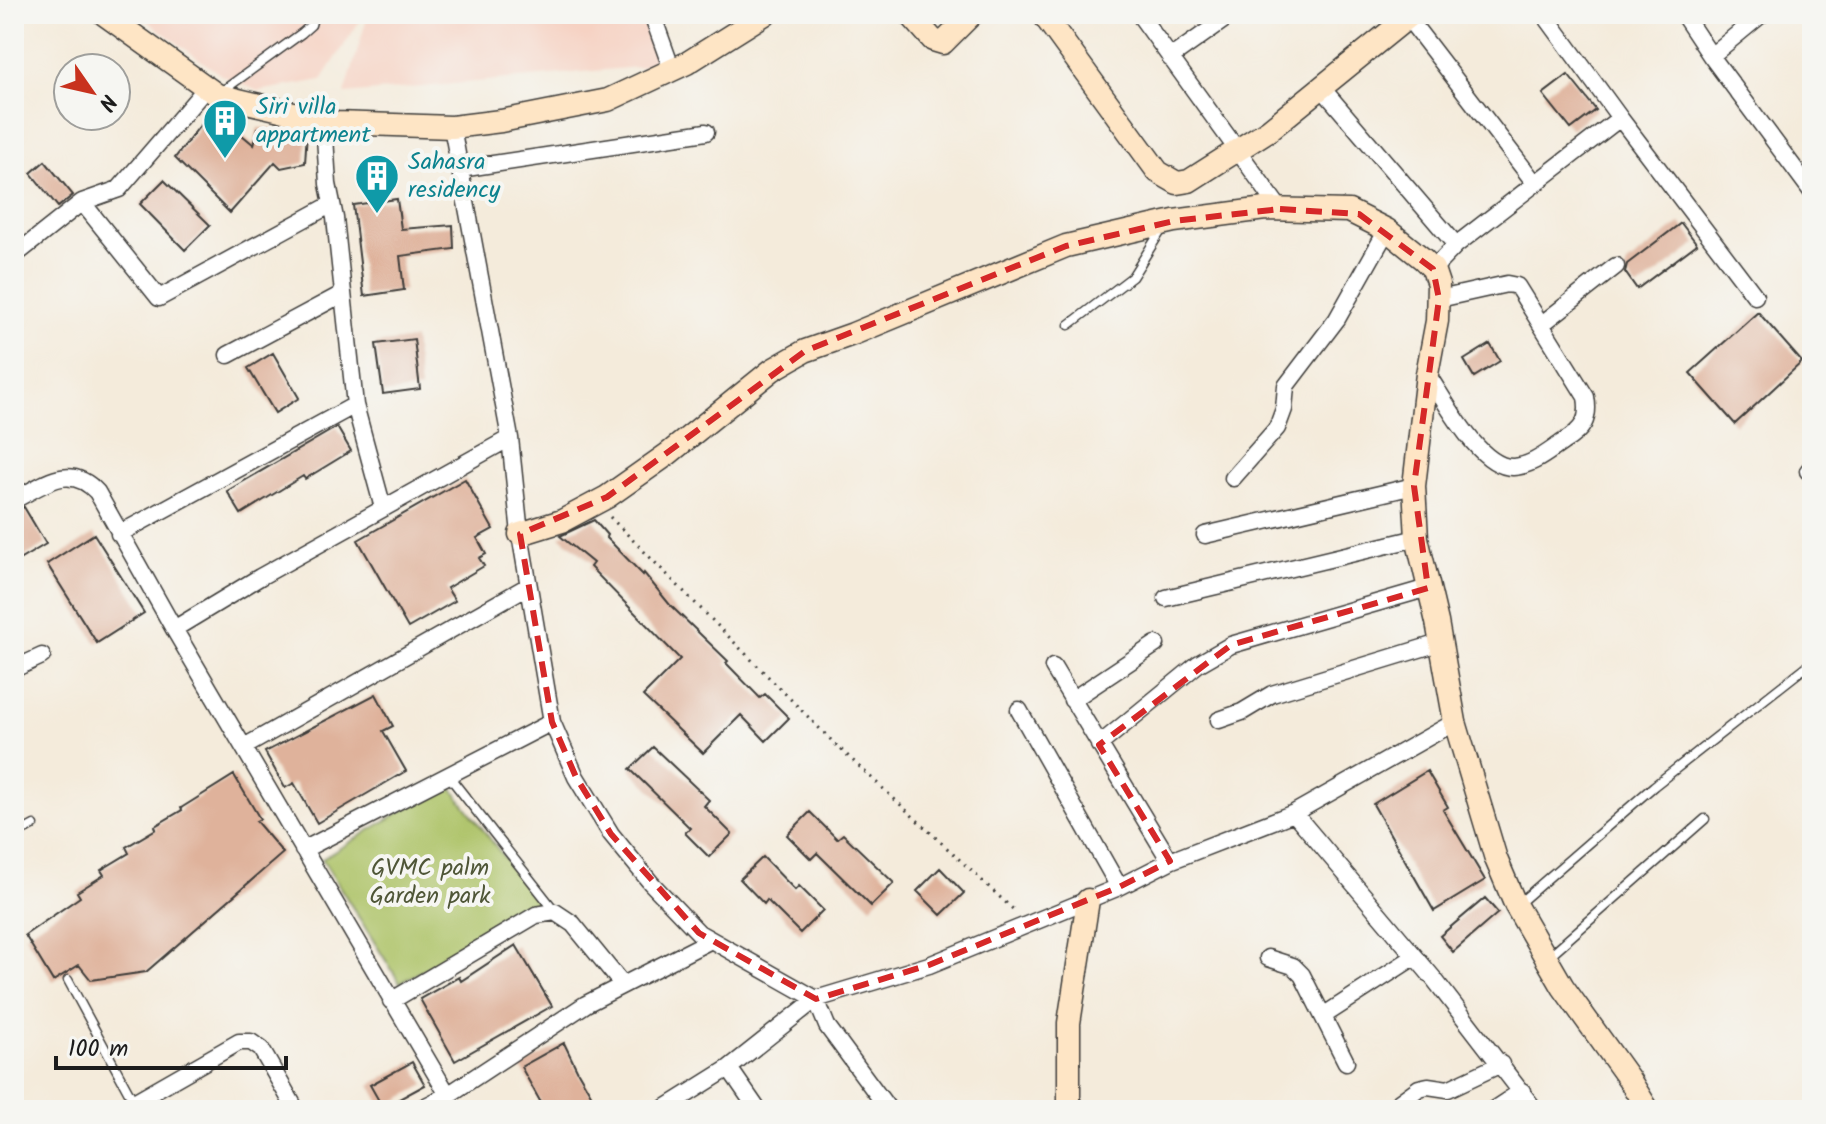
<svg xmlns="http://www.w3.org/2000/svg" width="1826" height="1124" viewBox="0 0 1826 1124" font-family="Kalam,sans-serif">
<rect width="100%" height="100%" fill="#f6f6f2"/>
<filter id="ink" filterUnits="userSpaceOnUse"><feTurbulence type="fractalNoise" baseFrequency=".0125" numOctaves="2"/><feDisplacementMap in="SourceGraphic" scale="16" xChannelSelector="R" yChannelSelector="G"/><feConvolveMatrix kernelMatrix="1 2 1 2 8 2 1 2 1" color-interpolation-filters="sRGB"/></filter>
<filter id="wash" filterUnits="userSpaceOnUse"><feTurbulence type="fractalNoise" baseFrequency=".006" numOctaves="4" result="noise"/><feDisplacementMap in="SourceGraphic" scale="32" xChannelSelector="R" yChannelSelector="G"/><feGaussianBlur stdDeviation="1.8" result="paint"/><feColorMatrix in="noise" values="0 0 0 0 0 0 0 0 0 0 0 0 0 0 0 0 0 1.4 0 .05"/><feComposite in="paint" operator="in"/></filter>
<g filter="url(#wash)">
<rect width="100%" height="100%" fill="#f4ebdb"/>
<path fill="#f6d2c3" d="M138,14H364L322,80L258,91L221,75Z
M368,14H646L659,65L345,94Z"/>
<path fill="#adc368" stroke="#647042" stroke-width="2" d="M448,783L540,905L400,983L322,859Z"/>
<g id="blocks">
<path fill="#dfb29b" d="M1568,75L1596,110L1571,129L1543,94Z
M212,110L254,145L258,128L307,131L305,163L281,168L275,162L230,213L175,158Z
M45,161L73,195L58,207L31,173Z
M164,180L210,225L185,250L140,204Z
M397,199L401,229L453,225L454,249L400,256L404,290L364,296L353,205Z
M1681,223L1697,244L1637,289L1625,272L1627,264Z
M1758,312L1802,362L1735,424L1690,373Z
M414,339L420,389L383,394L376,344Z
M1490,344L1500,361L1474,377L1464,360Z
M273,353L299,398L275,413L248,368Z
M337,427L351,451L305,479L303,476L241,514L227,491Z
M465,479L493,529L477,538L486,554L479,558L484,566L447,588L455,601L408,628L358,540Z
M24,507L46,544L14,563V511Z
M594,520L607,535L606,537L643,575L644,573L670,605L728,661L726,663L760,698L765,694L789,718L766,741L741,715L703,753L643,696L680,659L590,567L593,563L560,536Z
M94,534L144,613L97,643L47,564Z
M376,694L393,726L383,731L406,771L317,823L294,783L285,788L265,752Z
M653,747L709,800L704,806L732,834L709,857L685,833L690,828L630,769Z
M1427,771L1448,807L1443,810L1485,880L1434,911L1373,804Z
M234,775L260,819L256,821L283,853L146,972L91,980L79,965L53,981L25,935L80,897L77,892L104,875L101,870L129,853L126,847L156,829L155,826L182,810L181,808Z
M810,812L837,839L843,834L894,883L871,906L817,853L811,859L787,835Z
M763,857L795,890L799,886L823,910L800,933L767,900L764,904L740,879Z
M940,868L964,893L941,915L917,891Z
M1485,898L1498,913L1453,952L1440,936Z
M516,945L552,1006L455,1061L420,999L459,977L461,981Z
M564,1043L578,1072L600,1110H545L521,1067Z
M412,1062L425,1085L383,1108L370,1085Z"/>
</g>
</g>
<g filter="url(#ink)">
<use href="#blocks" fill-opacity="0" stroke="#3c3b39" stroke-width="2"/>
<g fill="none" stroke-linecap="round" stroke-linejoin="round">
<g stroke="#3c3b39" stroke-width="11">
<path id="lane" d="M221,92L302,33L311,25L314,14
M1069,325L1132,277L1164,226
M448,775L555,911
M14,836L34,825
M1517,905L1654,786L1807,666
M1549,956L1705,819
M68,980L134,1102"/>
</g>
<g stroke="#3c3b39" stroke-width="19">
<path id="street" d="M652,14L672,70
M1139,14L1280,209
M1405,14L1534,182
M1683,14L1711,56L1812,192
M1711,56L1762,14
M1170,58L1232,14
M1321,87L1456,245L1433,269
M1620,118L1755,296
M324,121L328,184L335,218L355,405L383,508
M452,127L510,438L520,534L552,722L576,777L611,834L651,883L699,933L816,999L929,965L1119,887L1170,861L1294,813L1455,722
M460,169L706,132
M82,202L119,189L207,87
M1456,245L1620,118L1544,14
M14,256L82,202L159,298L332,204
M1542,324L1616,266
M228,355L342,294
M1427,374C1445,400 1479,468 1513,467C1532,466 1548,452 1563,442C1583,430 1590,420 1586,397L1517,286L1507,284L1439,299
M1808,471L1812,467
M1233,478L1277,428L1284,409L1286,386L1337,319L1387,230
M14,500C44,485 69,462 97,492L174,629L448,1095L418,1110
M119,534L355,405
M1205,535L1414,486
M1166,598L1417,538
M174,629L260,577L510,438
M1053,667L1170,861
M14,669L42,656
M1072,700L1156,644
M1019,710L1119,887
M1219,720L1242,712L1272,694L1439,643
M1099,745L1198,664L1231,645L1428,588
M244,747L528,586
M1294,813L1434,979L1535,1110
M303,850L552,722
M1268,958L1293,966L1302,975L1346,1062
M391,1001L536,915L555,912L573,924L622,984
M1323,1016L1414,957
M729,1068L758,1110
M448,1095L586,1004L711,940
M1393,1107L1419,1088L1428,1086L1448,1089L1501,1064
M120,1110L239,1042H251L261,1049L296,1110
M662,1110L729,1068L816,999L827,1026L889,1110
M1493,1110L1522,1091"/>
</g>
<g stroke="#3c3b39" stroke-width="25">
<path id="secondary" d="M104,14L217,95L336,123L452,127L501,121L608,100L687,63L765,14
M910,14L933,40L943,43L972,14
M1043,14L1158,172L1177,183L1189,181L1269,130L1412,14
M520,534L562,521L607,497L668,454L772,370L805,351L853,334L1066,246L1174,221L1265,209L1349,211L1387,230L1423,259L1433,269L1438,284L1437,321L1427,374L1414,486L1417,538L1437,622L1455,722L1496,859L1516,906L1563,987L1629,1079L1648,1110
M1069,1110V1023L1088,900"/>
</g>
<path stroke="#3c3b39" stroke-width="3" stroke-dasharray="2 6" stroke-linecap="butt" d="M610,517L834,743L1017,913"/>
<use href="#lane" stroke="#fff" stroke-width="8"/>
<use href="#street" stroke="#fff" stroke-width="16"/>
<use href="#secondary" stroke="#fee5c5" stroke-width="22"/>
</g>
</g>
<path fill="none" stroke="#d62828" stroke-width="6" stroke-dasharray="16 10" stroke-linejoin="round" d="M1280,209L1359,214L1433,269L1439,299L1414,486L1428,588L1231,645L1099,745L1170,861L1119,887L929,965L816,999L699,933L611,834L576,777L552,722L520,534L607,497L805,351L1066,246L1174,221Z"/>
<defs>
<g id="building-pin" transform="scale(2.3)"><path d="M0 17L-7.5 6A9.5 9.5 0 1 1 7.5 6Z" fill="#0f9aa8" stroke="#f6f6f2"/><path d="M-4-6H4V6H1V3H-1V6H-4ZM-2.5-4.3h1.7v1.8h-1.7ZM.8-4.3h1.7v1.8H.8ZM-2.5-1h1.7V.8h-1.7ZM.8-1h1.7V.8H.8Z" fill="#fff"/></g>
</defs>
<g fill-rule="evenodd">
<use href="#building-pin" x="225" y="121"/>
<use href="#building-pin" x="377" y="176"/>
</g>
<g text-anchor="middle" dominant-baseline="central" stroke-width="8" stroke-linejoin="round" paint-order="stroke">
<g font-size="24" fill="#0d838f" stroke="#f6f6f2" text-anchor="start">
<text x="256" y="107">Siri villa<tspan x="256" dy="28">appartment</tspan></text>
<text x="408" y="162">Sahasra<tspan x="408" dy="28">residency</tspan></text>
</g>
<g font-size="24" fill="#4f5637" stroke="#f6f6f2">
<text x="430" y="868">GVMC palm<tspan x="430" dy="28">Garden park</tspan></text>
</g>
</g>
<rect width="1826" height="1124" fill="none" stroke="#f6f6f2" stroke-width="48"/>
<g transform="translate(92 92) rotate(124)"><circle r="38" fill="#f6f6f2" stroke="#9f9f9c" stroke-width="2"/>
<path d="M0-6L14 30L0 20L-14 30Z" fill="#c8321e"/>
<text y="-12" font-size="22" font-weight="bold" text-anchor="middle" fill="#1c1c1c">N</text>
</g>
<path d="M56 1056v12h230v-12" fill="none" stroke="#1c1c1c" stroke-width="4"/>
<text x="68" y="1056" font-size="24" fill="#1c1c1c" stroke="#f6f6f2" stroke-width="6" paint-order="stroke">100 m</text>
</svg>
